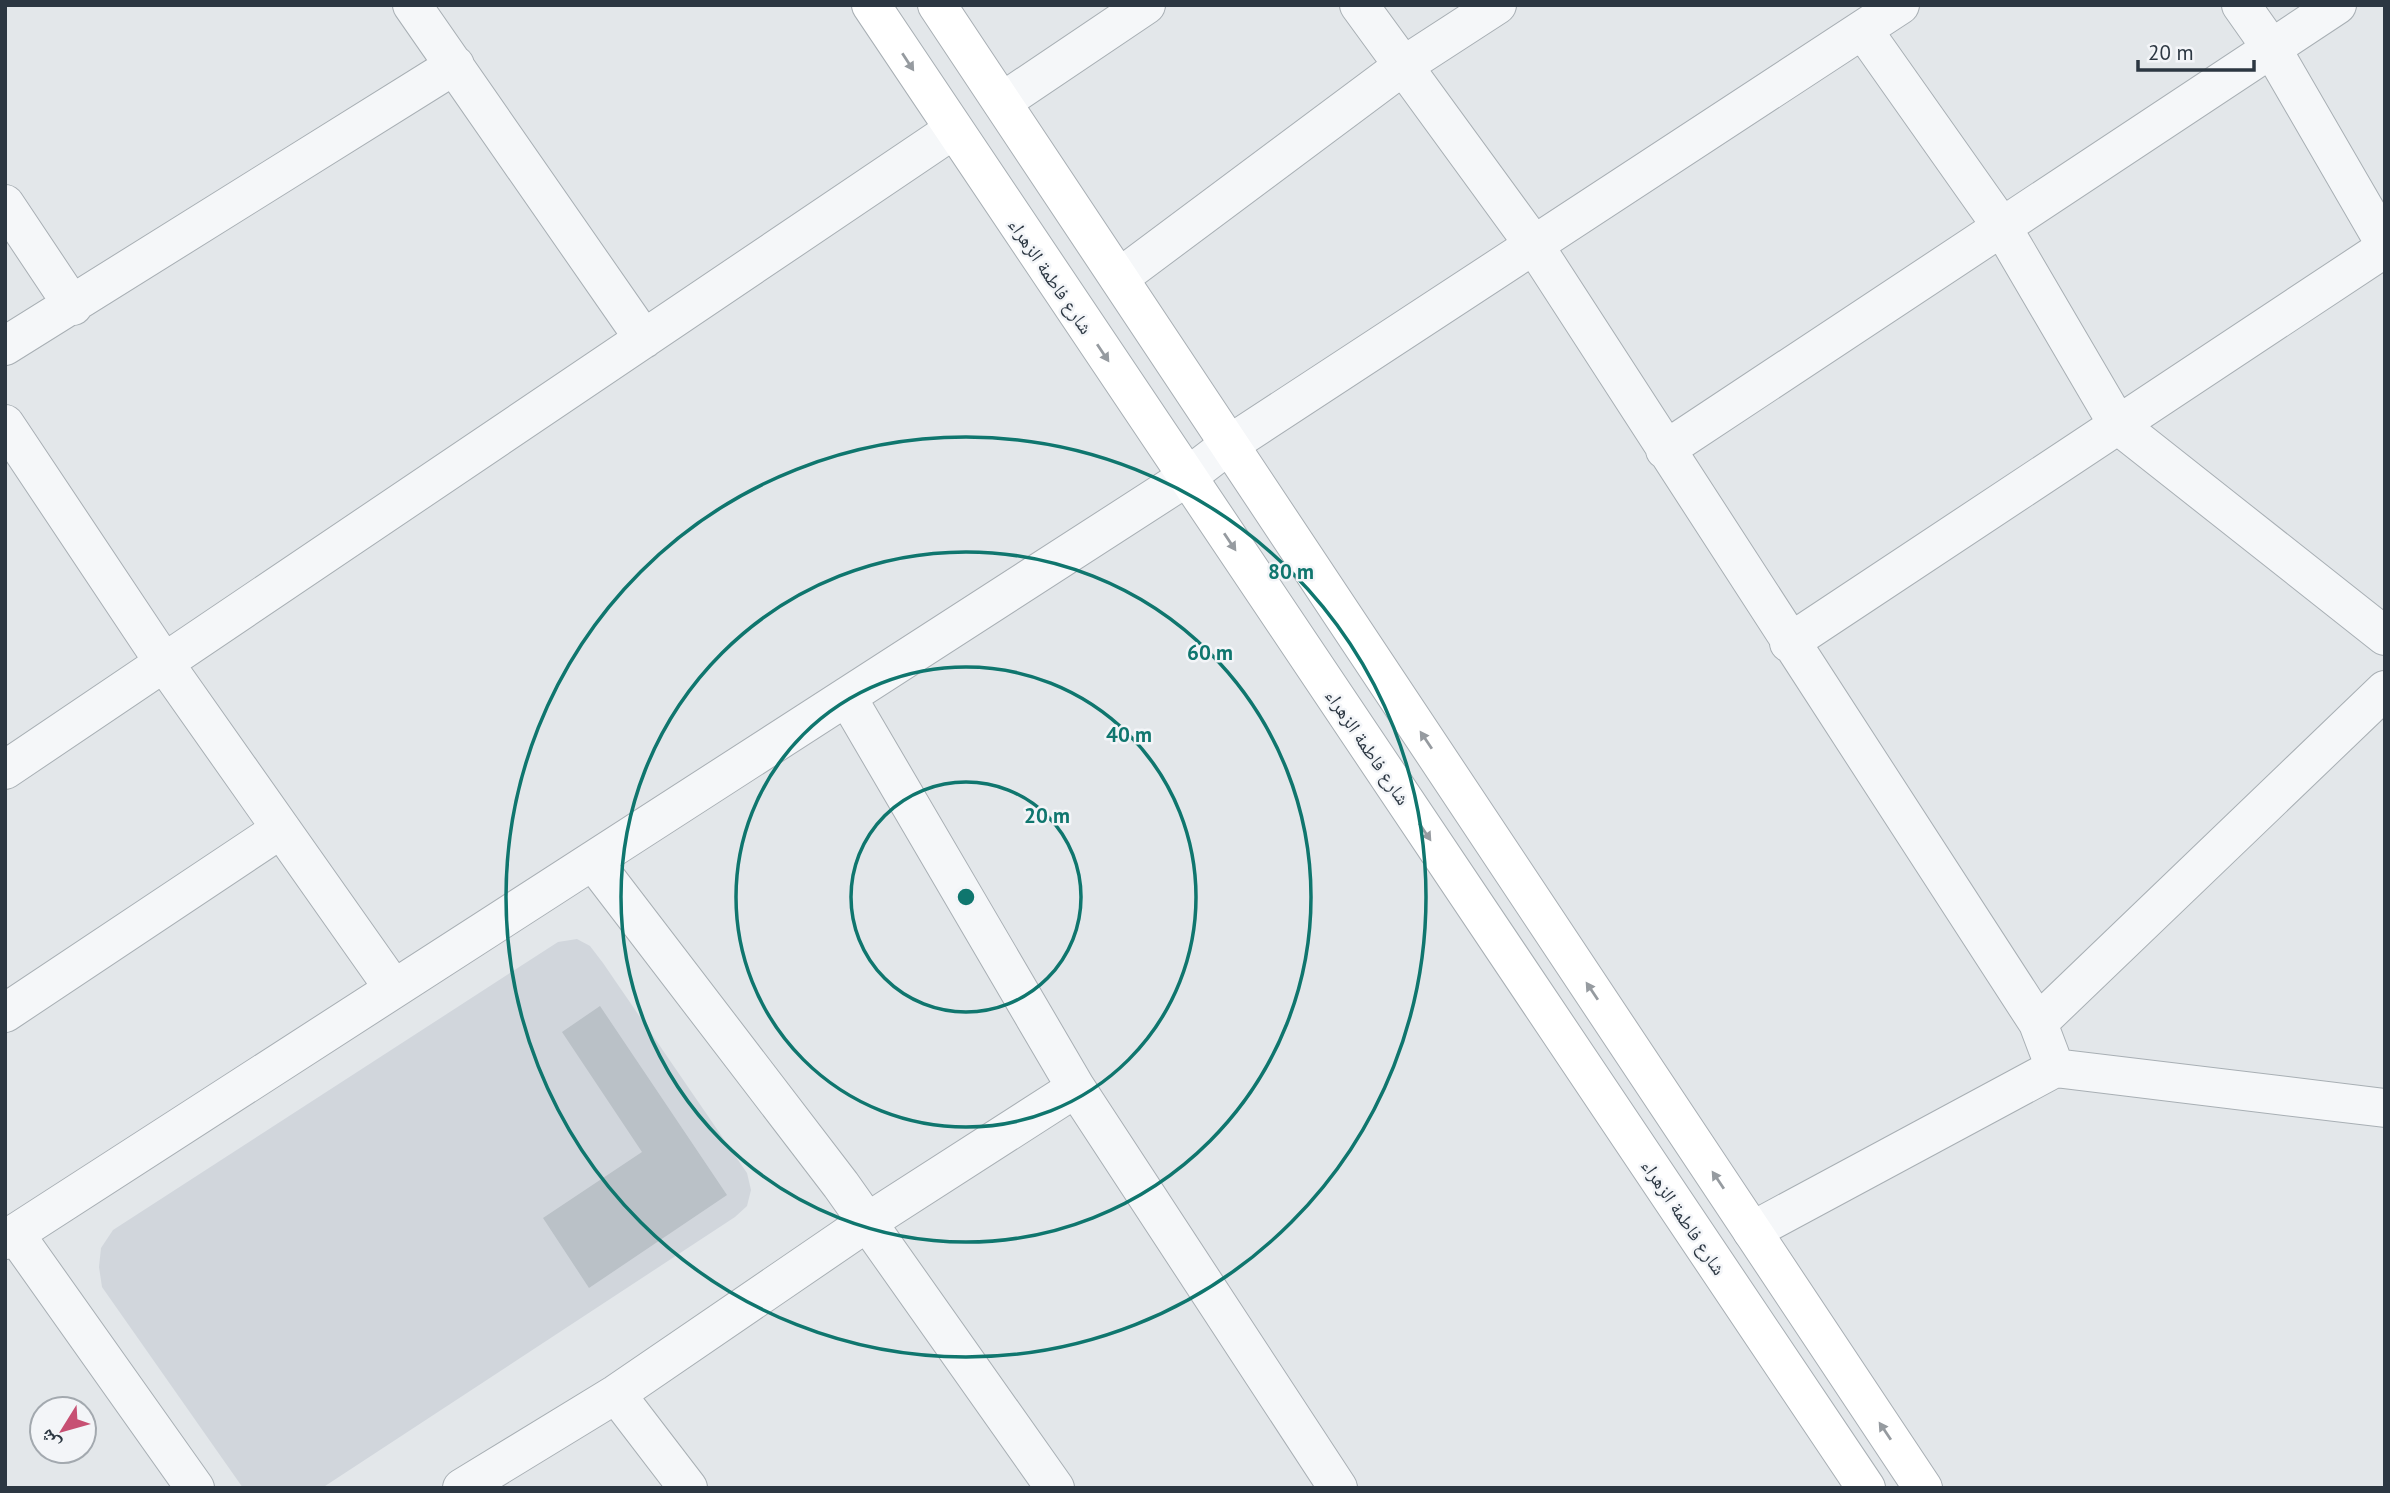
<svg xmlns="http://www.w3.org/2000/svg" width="2390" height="1493" viewBox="0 0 2390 1493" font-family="'PT Sans','Noto Naskh Arabic',sans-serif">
<rect width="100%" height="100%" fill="#e3e7ea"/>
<path fill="#d1d6dc" d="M577,939L590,946L603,963L747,1173L751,1190L747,1206L735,1217L322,1488H243L102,1287L99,1267L101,1248L113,1230L558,942Z"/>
<path fill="#bac1c7" d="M600,1006L727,1195L589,1288L543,1218L642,1152L562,1032Z"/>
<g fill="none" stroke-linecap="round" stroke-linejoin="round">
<g stroke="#a8afb4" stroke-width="40">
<path id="street" d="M412,5L644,339
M1359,5L1534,245L2038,1023L2055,1068
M2241,5L2272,49L2385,244
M1863,30L2002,227L2118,425L2385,636
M1002,102L1146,5
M5,204L73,306
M1119,278L1403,66L1497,5
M5,346L455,65
M5,424L165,664L394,989
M1665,450L2337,5
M1789,643L2385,248
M847,697L1076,1088L1338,1488
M5,770L953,130
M593,861L841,1185L1055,1488
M5,1013L281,829
M2038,1023L2385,690
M1752,1231L2055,1068L2385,1108
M15,1234L195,1488
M5,1240L1187,477L1230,444L1900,5
M616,1394L688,1488
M462,1488L616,1394L866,1223L1076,1088"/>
</g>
<g stroke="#a8afb4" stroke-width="40">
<path id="secondary" d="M871,5L1866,1488
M937,5L1923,1488"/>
</g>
<use href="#street" stroke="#f5f7f9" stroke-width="38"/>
<use href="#secondary" stroke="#fff" stroke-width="38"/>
</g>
<defs><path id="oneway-solid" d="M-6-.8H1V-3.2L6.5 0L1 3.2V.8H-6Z" transform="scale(1.75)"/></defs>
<g fill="#969ba0">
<use href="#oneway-solid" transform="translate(908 62) rotate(57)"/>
<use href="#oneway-solid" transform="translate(1103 353) rotate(56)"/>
<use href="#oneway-solid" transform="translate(1230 542) rotate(56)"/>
<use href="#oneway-solid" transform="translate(1426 740) rotate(-124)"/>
<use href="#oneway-solid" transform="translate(1425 832) rotate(56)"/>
<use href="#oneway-solid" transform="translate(1592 991) rotate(-124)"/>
<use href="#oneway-solid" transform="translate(1718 1180) rotate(-124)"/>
<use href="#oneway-solid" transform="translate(1885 1431) rotate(-124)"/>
</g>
<g fill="none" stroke="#0f766e" stroke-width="3.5">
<circle cx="966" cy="897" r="115"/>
<circle cx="966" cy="897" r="230"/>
<circle cx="966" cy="897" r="345"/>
<circle cx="966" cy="897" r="460"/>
</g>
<g text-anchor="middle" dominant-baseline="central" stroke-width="5" stroke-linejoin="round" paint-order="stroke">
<g font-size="19" fill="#2c3742" stroke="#f3f5f8">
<text transform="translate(1051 276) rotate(56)">شارع فاطمة الزهراء</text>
<text transform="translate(1368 747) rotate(56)">شارع فاطمة الزهراء</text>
<text transform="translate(1684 1217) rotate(56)">شارع فاطمة الزهراء</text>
</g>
</g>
<circle cx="966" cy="897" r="10" fill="#0f766e" stroke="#f3f5f8" stroke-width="3.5"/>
<g font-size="21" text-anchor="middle" font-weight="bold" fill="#0f766e" stroke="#f3f5f8" stroke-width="5" stroke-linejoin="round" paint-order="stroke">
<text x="1291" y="579">80 m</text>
<text x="1210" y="660">60 m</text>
<text x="1129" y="742">40 m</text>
<text x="1047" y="823">20 m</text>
</g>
<rect width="2390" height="1493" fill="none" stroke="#2c3742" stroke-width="14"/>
<g transform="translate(63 1430) rotate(233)"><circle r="33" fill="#f3f5f8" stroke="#a3a9af" stroke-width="2"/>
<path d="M0-5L12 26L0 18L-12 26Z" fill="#c75073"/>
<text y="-10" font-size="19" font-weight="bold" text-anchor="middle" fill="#2c3742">ش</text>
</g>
<path d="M2138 60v10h116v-10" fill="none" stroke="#2c3742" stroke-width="3.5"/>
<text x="2148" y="60" font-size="21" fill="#2c3742" stroke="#f3f5f8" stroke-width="5" paint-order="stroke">20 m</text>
</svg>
